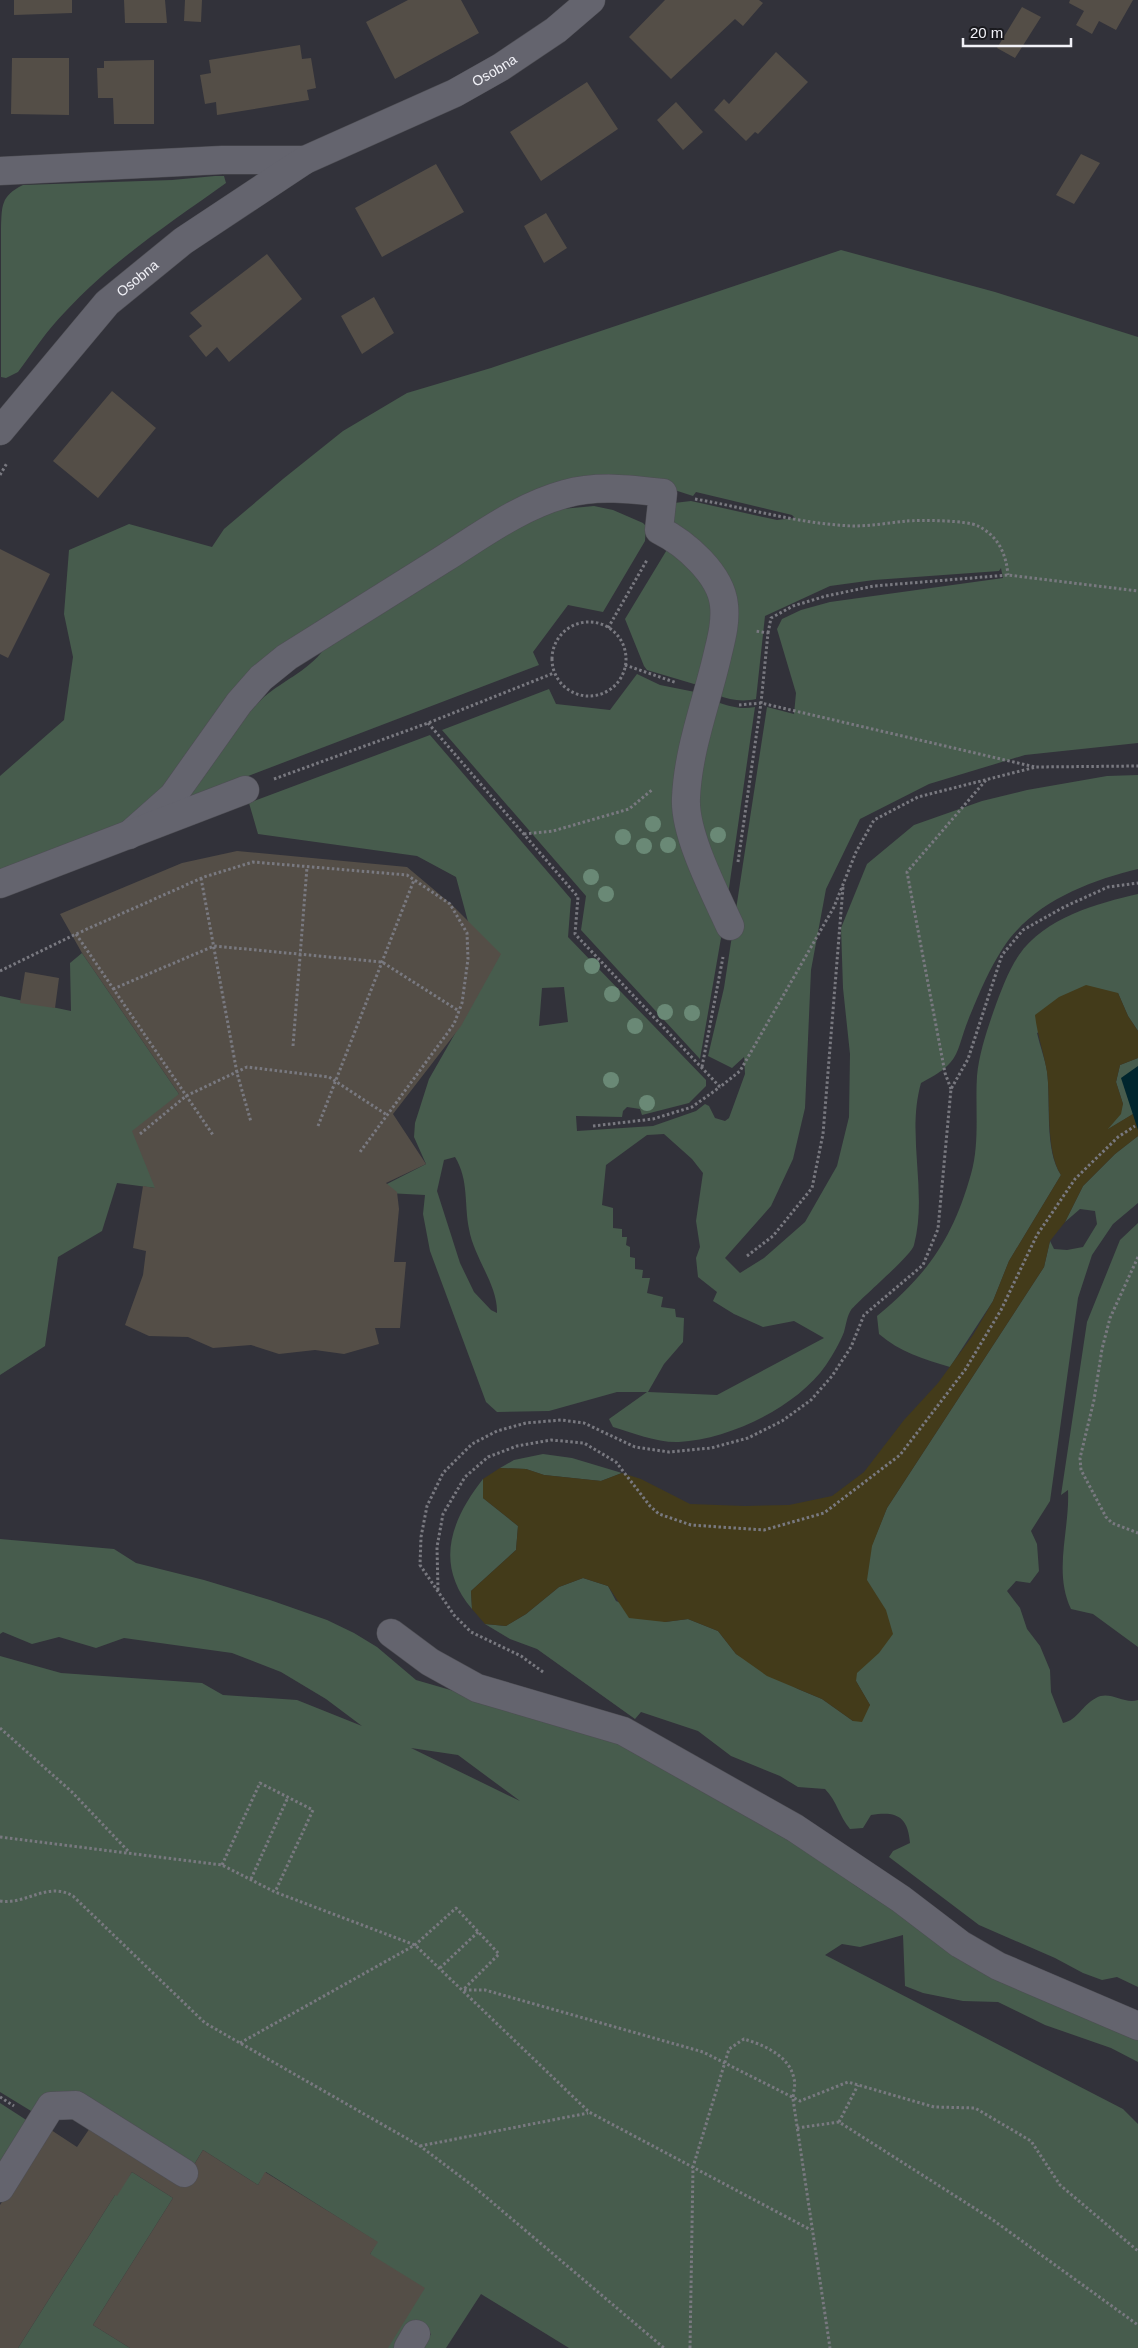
<svg xmlns="http://www.w3.org/2000/svg" width="1138" height="2348" viewBox="0 0 1138 2348" font-family="Helvetica,sans-serif">
<rect width="100%" height="100%" fill="#32323a"/>
<path fill="#475c4d" fill-rule="evenodd" d="M215,176H224L226,183C170,223 112,261 65,312C47,330 33,352 18,372L6,378L1,377V229C2,207 0,196 23,185L172,180Z
M841,250L995,292L1138,337V743L1025,755L929,784L860,819L826,889L811,970L805,1108L793,1159L771,1206L725,1258L740,1273L764,1258L805,1222L837,1166L849,1117L850,1054L843,988L841,928L867,864L914,825L982,801L1027,790L1107,776L1138,775V869C1088,881 1032,903 1003,948C990,968 980,991 971,1013C954,1053 964,1061 921,1083C906,1136 928,1192 914,1245C912,1255 861,1298 851,1310C847,1316 846,1325 844,1332C840,1342 833,1355 826,1365C797,1407 730,1439 679,1442C658,1443 633,1433 613,1427L609,1419L647,1392H617L549,1411L497,1412L486,1402L430,1251L423,1214L425,1195L387,1193L385,1185L426,1164L414,1137L415,1123L429,1079L457,1030L470,929L456,877L417,856L258,834L249,803L430,735L571,899L568,937L706,1080V1086L689,1103L642,1115L640,1109L627,1107L623,1111L622,1117L576,1116L577,1131L653,1126L696,1111L705,1104L709,1106L715,1118L725,1121L729,1118L745,1074L744,1057L732,1068L708,1056L724,988L767,707L794,714L796,693L777,629L782,619L801,610L830,602L1003,578L1001,568L999,571L874,580L830,586L765,616L756,699C742,702 730,700 717,695L731,634L670,527L674,503L691,501L777,520L795,518L792,515L696,492L693,496L659,485L586,481L322,626L173,785L107,835L0,877V776L64,720L73,657L64,614L69,550L129,524L212,547L224,529L283,479L343,431L407,393L491,368ZM564,987L568,1022L539,1026L542,988ZM664,1134L692,1159L703,1173L696,1221L700,1247L696,1258L698,1277L717,1292L713,1301L734,1314L763,1327L794,1321L824,1338L717,1395L648,1392L664,1364L683,1342L684,1318L676,1317L675,1309L661,1307L663,1297L647,1293L650,1278H642L643,1270L635,1269V1258L630,1257V1247L626,1245L627,1237H622V1229L613,1228V1208L602,1205L606,1165L647,1135ZM455,1157C469,1180 464,1204 469,1229C474,1258 498,1285 497,1313L491,1310L474,1292L460,1263L437,1191L444,1160Z
M594,506L613,510L643,523L646,526L645,541L603,612L568,605L533,652L539,665L180,802C205,767 230,731 261,700C278,683 310,670 323,650L477,548L536,518L562,509Z
M667,540L715,599L704,682L694,684L647,670L644,666L625,619L668,548Z
M637,674L660,685L700,693L692,850L721,938L700,1059L581,930L586,896L442,730L549,689L556,704L610,710Z
M714,701C729,706 740,710 755,707L726,909L692,806Z
M1138,894V1031L1128,1016L1118,993L1037,1033C1040,1046 1045,1059 1047,1071C1051,1101 1044,1150 1061,1175L1009,1261L993,1301L950,1367C923,1359 900,1352 879,1334L877,1316C928,1274 953,1238 971,1174C980,1143 975,1107 977,1076C979,1054 987,1030 994,1010C1001,991 1008,971 1019,955C1044,918 1098,903 1138,894Z
M82,953L179,1094L155,1188L117,1183L102,1231L58,1257L45,1346L0,1375V996L71,1011L70,963Z
M1138,1058V1111L1107,1130L1123,1104L1116,1082L1120,1065Z
M1138,1136V1203L1113,1224L1092,1255L1078,1298L1050,1501L1031,1531L1037,1544L1039,1571L1030,1583L1016,1581L1007,1591L1020,1608L1027,1629L1040,1646L1050,1670L1051,1692L1063,1723C1078,1720 1082,1705 1096,1698C1110,1690 1124,1705 1138,1700V1987L1117,1977L1102,1980L1083,1973L1055,1958L979,1925L889,1857L893,1851L910,1843C908,1816 896,1811 871,1815L863,1828L850,1829C839,1816 837,1801 825,1789L798,1787L780,1776L731,1756L698,1731L641,1712L635,1719L537,1649L510,1639L485,1624L506,1626L526,1614L559,1587L583,1578L608,1586L616,1601L665,1622L688,1619L718,1631L736,1654L798,1689L822,1699L853,1721L870,1705L856,1681L829,1650L887,1508L1044,1267L1050,1241L1054,1249L1067,1250L1083,1247L1097,1224L1095,1211L1080,1209L1065,1222L1083,1186L1115,1154Z
M1138,1223V1647L1093,1614L1071,1609C1053,1571 1070,1530 1068,1490L1061,1495L1087,1322L1120,1240Z
M543,1454L572,1458L622,1473L601,1481L544,1475L526,1469L500,1468L514,1460Z
M483,1479V1498L518,1526L516,1550L471,1591L472,1609C434,1564 451,1520 483,1479Z
M0,1539L114,1549L136,1563L204,1580L270,1600L327,1620L354,1633L377,1647L416,1680L578,1727L637,1752L815,1856L856,1886L929,1934L1138,2039V2062L1111,2048L1045,2025L998,2002L963,2001L923,1993L905,1986L903,1935L860,1947L842,1944L825,1955L1123,2109L1138,2124V2348H569L481,2294L446,2348H422L431,2334L411,2322L394,2348H388L370,2254L377,2242L266,2172L258,2185L203,2150L192,2168L75,2095L36,2114L0,2092V1656L61,1673L202,1683L223,1695L297,1700L362,1726L326,1699L281,1672L232,1653L124,1638L96,1648L59,1637L32,1644L3,1632L0,1634ZM411,1748L458,1755L520,1801Z
M0,2103L31,2123L0,2172Z
M132,2172L173,2198L93,2325L130,2348H18L115,2195Z"/>
<path fill="#433b1a" d="M1086,985L1118,993L1128,1016L1138,1031V1058L1120,1065L1116,1082L1123,1104L1121,1114L1108,1129L1138,1111V1136L1115,1154L1083,1186L1065,1222L1050,1241L1044,1267L887,1508L872,1546L867,1580L886,1610L893,1634L879,1653L857,1673L856,1681L870,1705L862,1722L853,1721L822,1699L767,1676L736,1654L718,1631L688,1619L665,1622L629,1618L608,1586L583,1578L559,1587L526,1614L506,1626L485,1624L472,1609L471,1591L516,1550L518,1526L483,1498V1479L500,1468L526,1469L544,1475L601,1481L622,1473L641,1479L690,1504L745,1506L789,1505L832,1496L864,1472L904,1420L938,1383L973,1335L993,1301L1009,1261L1061,1175C1045,1151 1051,1101 1047,1072C1044,1053 1037,1034 1035,1015L1059,997Z"/>
<path fill="#01262e" d="M1138,1066V1130L1121,1078Z"/>
<path fill="#544e47" d="M14,0H72V13L14,15Z
M124,0H165L167,23H125Z
M185,0H202L201,22L184,21Z
M408,0H461L479,33L395,79L366,22Z
M665,0H759L763,3L743,26L735,19L671,79L629,37Z
M1070,0H1133L1116,30L1099,21L1092,34L1076,25L1084,11L1069,3Z
M1022,7L1041,17L1015,58L997,48Z
M300,45L302,59L311,58L316,88L307,90L309,100L217,115L216,102L205,104L200,75L211,73L209,60Z
M776,52L808,82L758,134L755,132L746,141L714,110L724,99L729,104Z
M12,58H69V115L11,114Z
M154,60V124H114L113,98H98L97,68H104V61Z
M587,82L618,129L541,181L510,132Z
M676,102L703,132L683,150L657,120Z
M1081,154L1100,163L1074,204L1056,195Z
M436,164L464,212L382,257L355,208Z
M546,213L567,248L544,263L524,226Z
M267,254L302,299L229,362L217,347L206,357L189,336L202,326L190,313Z
M374,297L394,333L362,354L341,316Z
M112,391L156,428L98,498L53,461Z
M0,549L50,574L8,658L0,654Z
M237,851L407,867L451,904L501,954L461,1026L393,1114L426,1164L386,1183L397,1192L399,1209L394,1262H406L400,1328H375L379,1344L344,1354L315,1350L279,1354L251,1345L213,1348L188,1337L149,1336L125,1325L143,1275L146,1251L133,1248L143,1186L155,1188L132,1131L179,1094L82,953L60,914L182,863Z
M25,972L59,978L55,1008L20,1003Z
M92,2125L192,2168L203,2150L258,2185L265,2172L378,2242L370,2254L425,2288L388,2348H130L93,2325L173,2198L132,2172L117,2196L115,2195L18,2348H0V2205L48,2128L77,2147Z"/>
<g fill="none" stroke-linecap="round" stroke-linejoin="round">
<g stroke="#4e4e54" stroke-width="29">
<g id="minor">
<path d="M0,171L222,160H305"/>
<path id="s1" d="M0,431L107,303L183,241L305,160L455,93L501,67L556,30L591,0"/>
<path d="M129,835L173,796L239,703L261,678L287,657C340,624 392,591 445,558C483,534 521,506 565,494C597,485 631,489 663,493L659,530C685,543 721,574 724,605C726,623 721,640 717,657C706,704 688,750 686,798C684,834 715,893 730,926"/>
<path d="M0,884L245,790"/>
<path d="M391,1633L430,1662L477,1688L623,1731L795,1828L901,1899L960,1944L998,1966L1138,2026"/>
<path d="M0,2188L51,2106L76,2105L184,2173"/>
<path d="M408,2348L416,2334"/>
</g>
</g>
<path stroke="#797980" stroke-width="3" stroke-dasharray="2.5 2.5" stroke-linecap="butt" d="M0,475L7,463
M695,499C748,508 799,524 853,526C870,526 889,523 906,521C920,520 966,520 978,526C998,536 1006,553 1008,575
M552 659a37 37 0 1 1 74 0a37 37 0 1 1-74 0Z
M608,628L647,560
M768,633L771,618L793,606L826,596L874,586L1008,575L1138,591
M625,665L677,683
M739,705L761,703L1035,767
M428,723L578,897L575,934L720,1087L740,1071L834,907L856,852L874,820L918,797L1036,767L1138,766
M274,779L428,723L554,673
M524,834L553,831L629,809L653,789
M738,862L761,703L768,633L755,631
M201,878L237,1073L251,1122
M76,934L213,1135
M0,971L76,934L204,877L253,862L407,875L450,904L467,933L468,959L462,1003L454,1024L360,1152
M113,989L214,946L382,962L459,1011
M293,1046L307,867
M702,1067L723,957
M951,1089L945,1073L907,872L986,780
M318,1126L414,880
M593,1126L653,1119L692,1107L720,1087
M140,1134L186,1096L247,1067L329,1077L387,1115
M747,1256L773,1236L812,1188L823,1134L843,887
M1138,1257L1110,1318L1102,1349L1094,1400L1080,1458L1081,1470L1106,1517L1112,1523L1138,1533
M438,1590L437,1547L443,1514L465,1477L488,1457L517,1446L551,1440L584,1443L616,1462L650,1506L659,1514L691,1525L764,1530L824,1513L900,1455L965,1370L1001,1310L1037,1235L1075,1179L1118,1137L1135,1126
M543,1672L521,1656L471,1632L454,1615L420,1565L421,1537L427,1506L443,1473L472,1444L497,1431L526,1423L561,1420L584,1423L635,1447L669,1452L711,1448L748,1438L782,1421L811,1400L832,1376L851,1347L864,1315L923,1265L938,1229L951,1089L968,1059L1002,955L1023,930L1064,907L1108,887L1138,883
M0,1728L72,1792L129,1852
M0,1837L222,1865L275,1892L415,1945L589,2112L811,2230
M222,1865L260,1783L313,1810L275,1892
M251,1879L288,1797
M0,1901C27,1905 47,1881 73,1896L205,2023L420,2146L473,2186L664,2348
M440,1968L478,1932
M464,1990H485L703,2052L800,2101L848,2082L934,2107L975,2108L1031,2141L1060,2185L1138,2251
M240,2043L415,1945L456,1908L499,1954L463,1990
M0,2097L14,2106
M839,2122L858,2085
M797,2128L839,2122L993,2220L1138,2325
M420,2146L588,2113
M690,2348L693,2167L729,2049L744,2039C764,2045 790,2056 794,2079C796,2085 793,2093 793,2099L830,2348"/>
<use href="#minor" stroke="#64646e" stroke-width="28"/>
</g>
<g fill="#6a8976">
<circle cx="653" cy="824" r="8"/>
<circle cx="718" cy="835" r="8"/>
<circle cx="623" cy="837" r="8"/>
<circle cx="668" cy="845" r="8"/>
<circle cx="644" cy="846" r="8"/>
<circle cx="591" cy="877" r="8"/>
<circle cx="606" cy="894" r="8"/>
<circle cx="592" cy="966" r="8"/>
<circle cx="612" cy="994" r="8"/>
<circle cx="665" cy="1012" r="8"/>
<circle cx="692" cy="1013" r="8"/>
<circle cx="635" cy="1026" r="8"/>
<circle cx="611" cy="1080" r="8"/>
<circle cx="647" cy="1103" r="8"/>
</g>
<g text-anchor="middle" dominant-baseline="central" stroke-width="5" stroke-linejoin="round" paint-order="stroke">
<g font-size="14" fill="#f1f1f7" stroke="#1a1a1e">
<text stroke="none"><textPath href="#s1" startOffset="621">Osobna</textPath></text>
<text stroke="none"><textPath href="#s1" startOffset="206">Osobna</textPath></text>
</g>
</g>
<path d="M963 38v8h108v-8" fill="none" stroke="#f1f1f7" stroke-width="2.5"/>
<text x="970" y="38" font-size="15" fill="#f1f1f7" stroke="#1a1a1e" stroke-width="4" paint-order="stroke">20 m</text>
</svg>
